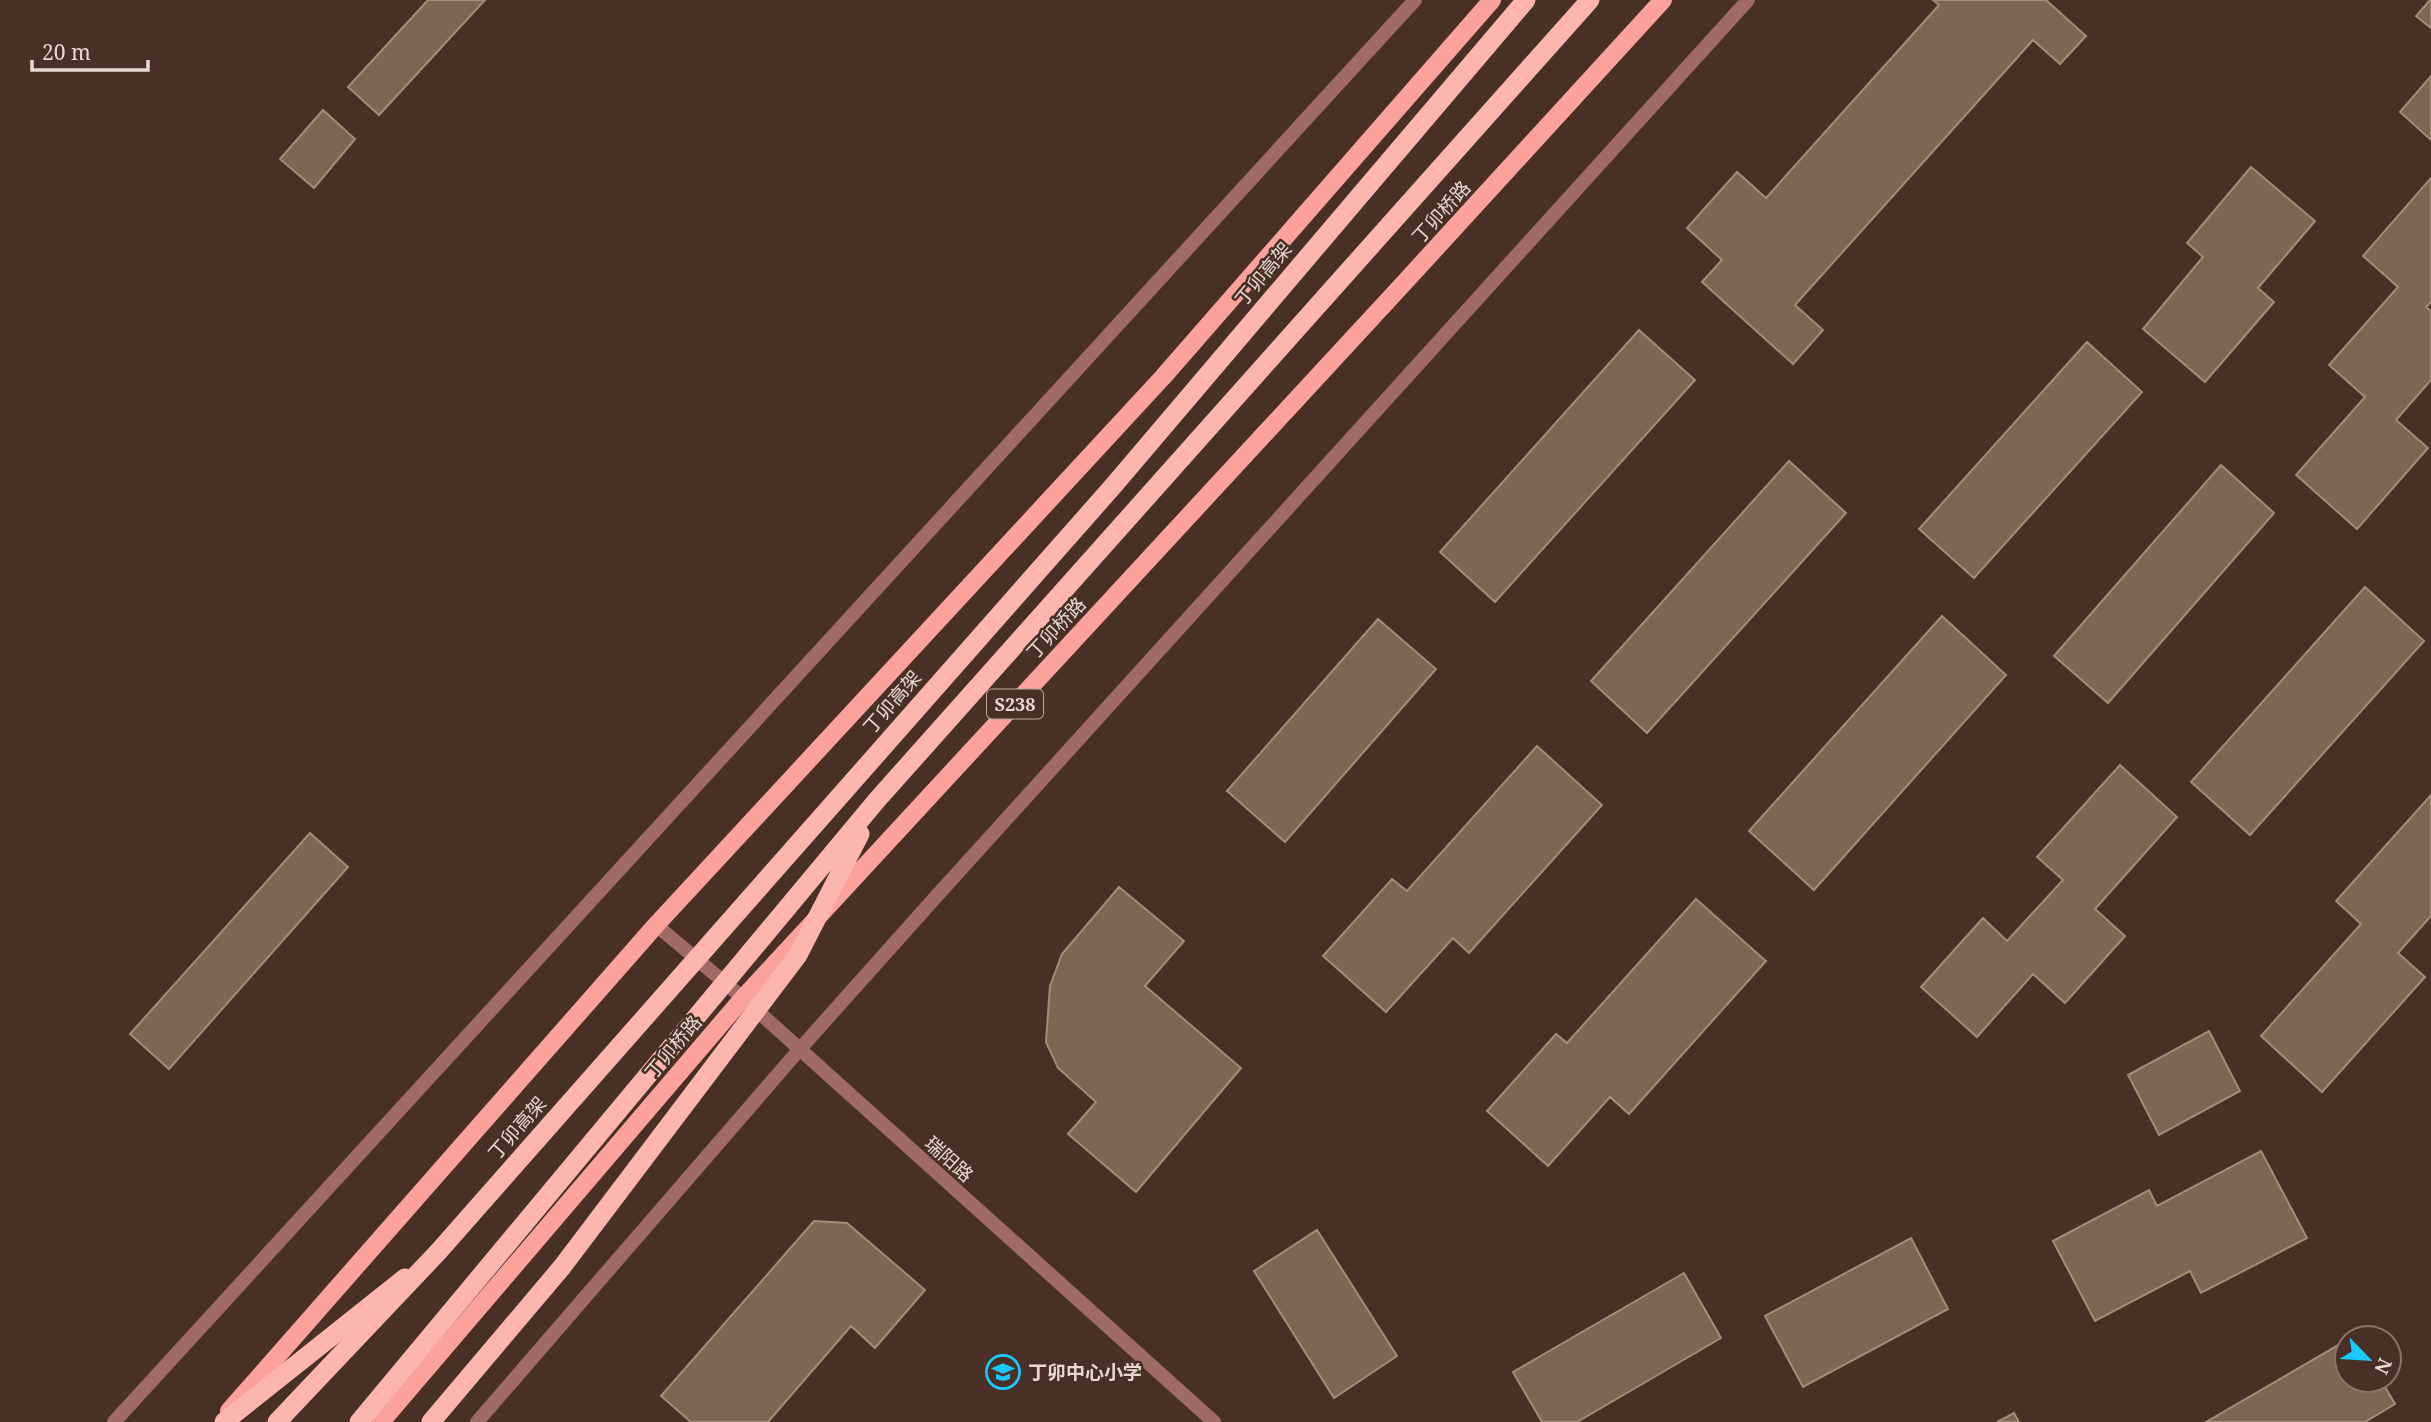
<svg xmlns="http://www.w3.org/2000/svg" width="2431" height="1422" viewBox="0 0 2431 1422" font-family="'Noto Serif','Noto Sans SC',serif">
<rect width="100%" height="100%" fill="#483026"/>
<path fill="#7d6754" stroke="#a38c78" stroke-width="2" d="M428,0H485L379,115L348,87Z
M1933,0H2046L2086,36L2060,64L2033,40L1795,305L1823,330L1793,364L1702,282L1722,260L1687,228L1737,172L1766,198L1939,5Z
M2430,0H2431V28L2416,16Z
M2431,76V140L2400,112Z
M323,110L355,139L314,188L280,159Z
M2251,167L2315,221L2258,288L2274,302L2205,382L2143,329L2203,257L2187,243Z
M2431,178V302L2426,307L2431,311V380L2396,420L2428,448L2357,529L2296,475L2365,397L2329,365L2398,287L2363,256Z
M1639,330L1695,380L1495,602L1440,552Z
M2087,342L2142,392L1974,578L1919,529Z
M1789,461L1846,513L1647,733L1591,681Z
M2221,465L2274,513L2108,703L2054,656Z
M2365,587L2424,641L2250,835L2191,782Z
M1942,616L2006,675L1814,890L1749,831Z
M1378,619L1436,669L1285,842L1227,791Z
M1537,746L1602,805L1469,953L1453,938L1386,1012L1323,956L1392,879L1407,891Z
M2120,765L2177,817L2095,909L2125,936L2065,1003L2033,974L1977,1037L1921,987L1983,918L2007,941L2063,880L2037,857Z
M2431,795V916L2398,953L2425,977L2322,1092L2261,1036L2361,924L2336,901Z
M310,833L348,867L169,1069L130,1034Z
M1119,887L1184,941L1145,986L1241,1068L1136,1192L1068,1134L1096,1102L1058,1068L1046,1042L1050,986L1062,954Z
M1696,899L1766,961L1629,1114L1610,1097L1548,1166L1487,1111L1556,1034L1567,1043Z
M2209,1031L2240,1091L2159,1135L2128,1075Z
M2261,1151L2307,1238L2201,1293L2190,1271L2095,1321L2053,1241L2149,1190L2157,1206Z
M814,1221L847,1223L925,1290L875,1348L851,1326L768,1422H691L661,1396Z
M1317,1230L1397,1356L1334,1398L1254,1271Z
M1911,1238L1948,1309L1803,1387L1765,1316Z
M1684,1273L1721,1338L1577,1422H1542L1513,1372Z
M2347,1340V1380H2381L2395,1404L2365,1422H2206Z
M2014,1413L2019,1422H1997Z"/>
<g fill="none" stroke-linecap="round" stroke-linejoin="round">
<path stroke="#a06a66" stroke-width="14" d="M114,1422L1415,0
M477,1422L799,1050L933,900L1748,0"/>
<path stroke="#a06a66" stroke-width="14" d="M656,925L743,998L1214,1422"/>
<path stroke="#faa29b" stroke-width="18" d="M229,1411L656,925L1163,377L1492,0
M381,1422L743,998L1404,283L1663,0"/>
<path stroke="#fcb5af" stroke-width="19" d="M224,1422L405,1278"/>
<path stroke="#fcb5af" stroke-width="19" d="M277,1422L439,1251L1114,485L1526,0
M359,1422L877,800L1590,0
M431,1422L562,1267L798,955L860,834"/>
</g>
<defs>
<g id="school-ring" transform="scale(1.75)"><circle r="9.5" fill="#483026" stroke="#1cc9fc" stroke-width="1.5"/><path d="M0-5L7-2L0 1L-7-2ZM-4 1L0 2.5L4 1V4Q0 6-4 4Z" fill="#1cc9fc"/></g>
</defs>
<g fill-rule="evenodd">
<use href="#school-ring" x="1003" y="1372"/>
</g>
<g text-anchor="middle" dominant-baseline="central" stroke-width="5" stroke-linejoin="round" paint-order="stroke">
<rect fill="#483026" stroke="#b9a69f" stroke-width="2" x="987" y="689.5" width="56" height="29" rx="5"/>
<g font-size="18" font-weight="bold" fill="#e9d9d3">
<text x="1015" y="704">S238</text>
</g>
<g font-size="19" fill="#e9d9d3" stroke="#483026">
<text transform="translate(1441 212) rotate(-48)">丁卯桥路</text>
<text transform="translate(1263 274) rotate(-50)">丁卯高架</text>
<text transform="translate(1056 628) rotate(-47)">丁卯桥路</text>
<text transform="translate(892 702) rotate(-49)">丁卯高架</text>
<text transform="translate(673 1047) rotate(-50)">丁卯桥路</text>
<text transform="translate(517 1128) rotate(-49)">丁卯高架</text>
<text transform="translate(949 1159) rotate(42)">瑞阳路</text>
</g>
<g font-size="19" font-weight="bold" fill="#e9d9d3" stroke="#483026" text-anchor="start">
<text x="1028" y="1372">丁卯中心小学</text>
</g>
</g>
<g transform="translate(2368 1359) rotate(115)"><circle r="33" fill="#483026" stroke="#88746b" stroke-width="2"/>
<path d="M0-5L12 26L0 18L-12 26Z" fill="#1cc9fc"/>
<text y="-10" font-size="19" font-weight="bold" text-anchor="middle" fill="#e9d9d3">N</text>
</g>
<path d="M32 60v10h116v-10" fill="none" stroke="#e9d9d3" stroke-width="3.5"/>
<text x="42" y="60" font-size="21" fill="#e9d9d3" stroke="#483026" stroke-width="5" paint-order="stroke">20 m</text>
</svg>
